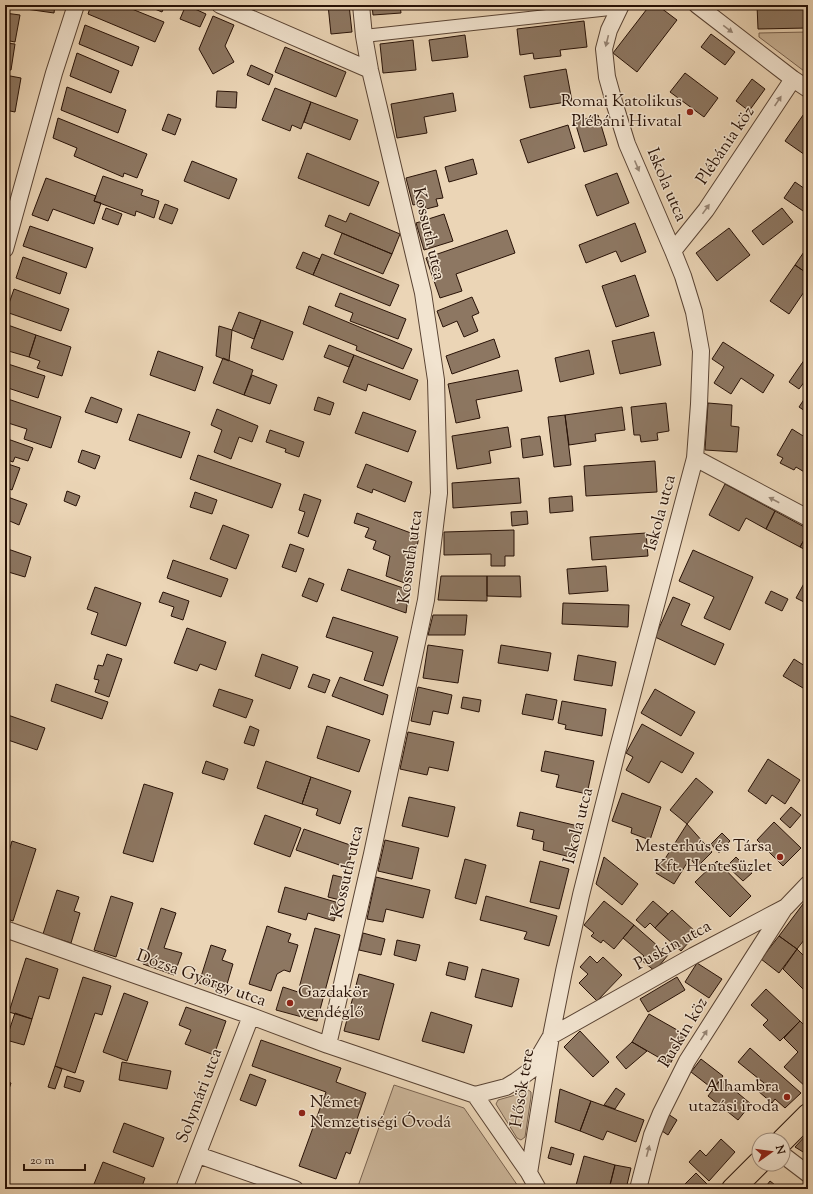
<svg xmlns="http://www.w3.org/2000/svg" width="813" height="1194" viewBox="0 0 813 1194" font-family="'Sorts Mill Goudy',serif">
<rect width="100%" height="100%" fill="#ebd5b6"/>
<filter id="stains"><feTurbulence type="fractalNoise" baseFrequency=".005" numOctaves="4"/><feColorMatrix values="0 0 0 0 .2 0 0 0 0 .09 0 0 0 0 .02 0 0 0 .5 -.17"/></filter>
<radialGradient id="worn" r=".72"><stop offset=".6" stop-color="#630" stop-opacity="0"/><stop offset="1" stop-color="#630" stop-opacity=".3"/></radialGradient>
<path fill="#cab498" stroke="#796350" d="M808,32V74L759,37V33Z
M394,1085L464,1108L520,1189H357Z
M527,1089L531,1092V1097L525,1137L521,1140L517,1138L496,1104L498,1100L512,1096Z"/>
<path fill="#8d7762" stroke="#281207" d="M26,5H55L54,13L26,9Z
M91,5H122L164,22L155,42L88,14Z
M145,5H165L162,12Z
M186,5L206,14L200,27L180,19Z
M328,5H349L352,32L331,34Z
M372,5H400L401,13L373,15Z
M650,5H657L677,20L637,72L613,53Z
M757,5H808V28L758,29Z
M5,13L20,15L15,42L5,40Z
M213,16L234,25L225,46L234,62L213,74L199,49Z
M584,21L587,47L560,50L561,56L534,59L533,53L520,55L517,29Z
M85,25L139,47L132,66L79,44Z
M711,34L735,52L725,65L701,47Z
M465,35L468,57L432,61L429,40Z
M413,40L416,70L383,73L380,44Z
M5,43L15,44L11,70H5Z
M285,47L346,72L336,97L275,72Z
M77,53L119,71L111,93L70,76Z
M251,65L273,75L269,85L247,75Z
M566,69L572,101L530,108L524,76Z
M685,73L718,98L704,117L670,92Z
M5,75L21,78L15,112L5,110Z
M752,79L765,89L749,111L736,101Z
M67,87L126,110L118,133L61,110Z
M275,88L311,102L301,129L292,125L290,131L262,120Z
M217,91L237,92L236,108L216,107Z
M453,93L456,111L424,117L427,133L397,138L391,104Z
M311,102L358,120L350,140L304,122Z
M808,108V157L785,141Z
M168,114L181,119L175,135L162,130Z
M598,115L607,145L584,152L575,122Z
M58,118L147,154L137,178L124,173L123,177L74,156L77,148L53,138Z
M568,125L575,148L528,163L520,140Z
M307,153L379,182L369,206L298,178Z
M473,159L477,174L449,182L445,167Z
M192,161L237,179L229,199L184,181Z
M436,170L443,198L436,199L438,206L426,209L424,203L413,205L406,178Z
M617,173L629,203L597,216L585,185Z
M103,176L143,190L141,195L159,201L154,218L136,211L135,216L94,201Z
M46,178L96,196L94,201L101,203L94,224L53,209L48,221L32,215Z
M795,182L808,191V210L806,213L784,198Z
M165,204L178,209L172,224L159,219Z
M106,208L122,214L118,225L102,219Z
M782,208L793,222L763,245L752,231Z
M350,213L400,234L392,254L325,226L329,215L346,222Z
M444,214L453,241L424,250L416,223Z
M635,223L646,252L621,262L616,251L586,263L579,245Z
M30,226L93,248L86,268L23,246Z
M729,228L750,255L717,281L696,253Z
M507,230L515,253L456,274L462,291L440,298L426,258Z
M342,233L392,254L383,274L334,254Z
M808,246V274L795,265Z
M303,252L320,259L313,275L296,268Z
M322,254L399,285L390,306L313,275Z
M23,257L67,273L60,294L16,278Z
M795,265L808,274V286L789,314L770,301Z
M635,275L649,316L616,327L602,286Z
M14,289L69,309L61,331L6,312Z
M340,293L406,319L398,339L350,321L353,313L335,306Z
M472,297L479,313L472,316L478,331L464,337L457,321L443,327L437,311Z
M309,306L412,349L403,369L356,350L357,346L303,324Z
M239,312L261,320L254,339L232,330Z
M261,320L293,332L283,360L251,348Z
M5,324L36,335L29,357L5,350Z
M219,326L232,330L229,361L216,356Z
M654,332L661,365L620,374L612,341Z
M36,335L71,347L62,376L37,368L40,361L29,357Z
M494,339L500,357L452,374L446,356Z
M723,342L774,375L763,393L741,378L731,394L714,383L724,367L712,359Z
M329,345L354,355L349,367L324,357Z
M589,350L594,374L560,382L555,358Z
M158,351L203,367L195,391L150,375Z
M354,355L418,380L410,400L368,384L366,391L343,382Z
M807,356L808,377L799,389L789,382Z
M223,358L253,370L244,395L213,383Z
M5,363L45,376L38,398L5,387Z
M518,370L522,391L476,400L480,418L456,423L448,384Z
M252,375L277,385L270,404L244,395Z
M807,395L808,396V413L799,407Z
M91,397L122,409L117,423L85,412Z
M318,397L334,403L330,415L314,410Z
M5,398L61,417L51,448L24,439L27,429L5,422Z
M666,403L669,431L657,433L658,440L641,442L640,435H634L631,407Z
M708,403L732,405L731,426L739,427L737,452L705,450Z
M622,407L625,430L595,434L596,441L569,445L565,415Z
M217,409L258,426L252,442L239,437L231,459L214,452L222,430L211,425Z
M363,412L416,431L408,452L355,433Z
M138,414L190,432L181,458L129,440Z
M565,415L571,465L554,467L548,417Z
M508,427L511,447L489,451L491,463L457,469L452,436Z
M792,429L808,439V470L806,473L796,467L794,470L780,463L783,458L777,455Z
M270,430L304,442L299,457L285,452L286,449L266,442Z
M540,436L543,455L523,458L521,439Z
M5,438L33,448L28,461L15,457L13,462L5,459Z
M82,450L100,456L95,469L78,462Z
M198,455L281,484L272,508L190,479Z
M655,461L657,492L586,496L584,466Z
M5,463L20,468L12,490L5,487Z
M366,464L412,482L405,502L373,489L372,493L357,487Z
M519,478L521,503L453,508L452,483Z
M725,484L775,511L766,529L746,518L739,531L709,515Z
M67,491L80,496L76,506L64,501Z
M195,492L217,500L212,514L190,507Z
M304,494L321,500L308,537L298,533L305,512L299,510Z
M5,496L27,504L19,525L5,519Z
M572,496L573,511L550,513L549,498Z
M527,511L528,524L512,526L511,512Z
M775,511L808,529V533L800,547L766,529Z
M357,513L419,536L410,585L386,576L390,556L373,549L376,541L365,537L369,528L354,523Z
M223,525L249,535L236,569L210,559Z
M514,530V556H505V566H491V554L444,555V532Z
M646,533L648,556L592,560L590,537Z
M808,533V551L800,547Z
M290,544L304,549L296,572L282,567Z
M5,548L31,557L25,577L5,571Z
M693,550L753,577L730,630L704,618L714,597L679,581Z
M173,560L228,579L221,597L167,578Z
M606,566L608,591L569,594L567,569Z
M348,569L409,590L406,613L341,590Z
M441,576H487V601L438,600Z
M487,576H520L521,597L487,596Z
M309,578L324,584L317,602L302,596Z
M807,578L808,579V604L796,598Z
M95,587L141,603L126,646L91,634L98,613L87,609Z
M771,591L788,599L782,611L765,603Z
M163,592L189,601L183,620L171,616L174,607L159,602Z
M673,597L690,604L681,625L724,644L715,665L655,637Z
M563,603L629,605L628,627L562,624Z
M433,615H467L465,635H428Z
M333,617L398,637L383,686L364,680L373,652L326,637Z
M187,628L226,642L216,670L200,664L197,671L174,663Z
M428,645L463,650L458,683L423,678Z
M501,645L551,653L548,671L498,663Z
M107,654L122,659L109,697L95,692L99,680L94,679L98,665L103,666Z
M262,654L298,667L290,689L255,676Z
M578,655L616,662L612,686L574,680Z
M794,659L808,668V691L783,676Z
M313,674L330,680L325,693L308,687Z
M340,677L388,695L383,715L332,696Z
M56,684L108,702L102,719L51,701Z
M418,687L452,695L448,714L433,711L430,725L411,721Z
M219,689L253,700L246,718L213,706Z
M655,689L695,712L681,736L641,713Z
M526,694L557,700L553,720L522,714Z
M463,697L481,700L479,712L461,708Z
M562,701L606,709L602,736L565,729L566,725L558,723Z
M5,714L45,728L37,750L5,739Z
M642,724L694,753L682,773L661,761L649,783L626,770L633,757L626,753Z
M250,726L259,730L254,746L244,743Z
M327,726L370,740L359,772L317,758Z
M408,732L454,742L448,771L429,767L427,775L400,769Z
M545,751L594,761L587,794L556,787L559,775L541,771Z
M768,759L800,780L785,804L772,795L766,804L748,791Z
M206,761L228,769L224,780L202,773Z
M266,761L311,777L302,804L257,788Z
M311,777L351,791L340,824L316,815L318,809L302,804Z
M696,778L713,792L687,824L670,810Z
M144,784L173,793L153,862L123,853Z
M622,793L661,807L650,840L631,833L632,828L612,821Z
M409,797L455,807L448,837L402,826Z
M791,807L801,815L790,828L780,819Z
M520,812L578,826L570,857L543,850L544,842L532,839L534,830L517,826Z
M265,815L301,828L290,857L254,844Z
M774,822L801,848L783,866L757,840Z
M687,824L712,852L697,867L690,858L674,884L656,873Z
M304,829L353,846L348,868L296,850Z
M722,833L730,841L719,853L711,844Z
M385,840L419,848L412,879L378,871Z
M12,841L36,849L13,921L5,918V865Z
M604,857L638,884L622,905L596,884Z
M736,857L752,873L743,881L727,866Z
M465,859L486,865L476,904L455,898Z
M540,861L569,869L559,909L530,902Z
M717,861L751,896L730,917L695,882Z
M333,875L345,878L340,900L328,897Z
M376,877L430,890L423,918L386,909L383,922L367,919Z
M285,887L339,903L334,921L308,913L306,920L278,912Z
M57,890L79,897L74,911L80,913L71,943L43,934Z
M111,896L133,903L116,957L94,950Z
M486,896L557,916L549,946L524,939L527,932L480,920Z
M806,900L808,902V935L797,949L779,936Z
M604,901L634,925L614,949L603,940L601,943L591,936L594,933L584,925Z
M653,901L668,914L655,928L650,923L645,928L636,920Z
M161,908L176,913L164,948L182,953L174,975L143,964Z
M672,910L697,933L681,951L655,928Z
M634,925L668,955L655,971L641,960L644,956L623,938Z
M267,926L291,934L288,942L298,945L290,972L284,970L277,974L271,991L249,984Z
M315,928L340,935L317,1021L276,1010L283,987L298,992Z
M363,933L385,939L381,955L359,950Z
M779,936L797,949L779,973L761,959Z
M397,940L420,945L416,961L394,955Z
M211,945L226,950L222,960L233,964L225,991L199,983Z
M797,949L808,960V994L783,969Z
M590,956L597,963L603,957L622,975L597,1001L579,983L588,974L580,967Z
M26,958L58,969L49,999L39,996L32,1019L9,1012Z
M449,962L468,967L465,980L446,975Z
M697,963L722,979L709,998L685,982Z
M482,969L519,979L512,1007L475,997Z
M359,974L394,984L379,1040L344,1031Z
M83,977L111,986L102,1015L95,1013L75,1073L55,1066Z
M677,977L685,990L648,1012L640,999Z
M766,989L800,1021L780,1041L763,1025L768,1020L751,1005Z
M124,993L148,1002L127,1061L103,1052Z
M186,1007L226,1021L214,1055L185,1044L191,1030L179,1025Z
M431,1012L472,1025L464,1053L422,1041Z
M15,1013L32,1019L24,1045L6,1040Z
M649,1014L686,1035L670,1064L632,1042Z
M800,1021L808,1029V1087L807,1088L784,1067L798,1052L784,1038Z
M580,1031L609,1062L593,1077L564,1047Z
M261,1040L341,1068L336,1082L366,1093L356,1122L361,1123L350,1154L346,1152L336,1179L299,1166L326,1092L252,1066Z
M632,1042L647,1051L626,1069L616,1057Z
M750,1048L801,1093L785,1108L775,1099L772,1103L758,1091L764,1083L738,1062Z
M701,1059L723,1076L713,1089L691,1072Z
M122,1062L171,1071L167,1089L119,1080Z
M55,1066L62,1069L55,1089L48,1087Z
M250,1074L266,1080L256,1106L240,1100Z
M67,1076L84,1081L80,1092L64,1087Z
M721,1079L751,1104L738,1120L708,1096Z
M5,1081L11,1083L5,1101Z
M616,1088L625,1094L615,1109L604,1105Z
M560,1089L591,1101L580,1131L555,1122Z
M591,1101L644,1120L636,1142L607,1131L603,1140L580,1131Z
M668,1114L677,1120L668,1135L659,1129Z
M124,1123L164,1138L153,1167L113,1152Z
M808,1133V1155L795,1147Z
M721,1139L735,1152L709,1181L689,1162L700,1150L706,1156Z
M551,1147L574,1154L571,1165L548,1158Z
M584,1156L615,1165L609,1189H575Z
M103,1162L145,1178L141,1189H92Z
M615,1165L631,1168L626,1189H609Z
M696,1173L711,1188L710,1189H680Z
M770,1181L780,1189H764Z"/>
<g fill="none" stroke-linecap="round" stroke-linejoin="round">
<g stroke="#594333" stroke-width="14">
<path id="pedestrian" d="M364,36L619,8"/>
</g>
<g stroke="#594333" stroke-width="18">
<path id="minor" d="M220,5L370,70
M697,5L793,79L808,89
M5,249L54,73L76,5
M673,251L706,210L793,79
M695,458L808,518
M5,929L251,1016L328,1045L475,1095
M328,1045L372,854L426,600L439,493L436,380L423,293L370,70L364,36L361,5
M475,1095L506,1087L516,1081L531,1070L551,1036L693,956L786,907L808,884
M475,1095L529,1173L538,1189
M198,1155L295,1189
M783,1155L808,1174
M529,1173L551,1036L564,971L581,895L618,748L695,458L699,404L701,351L694,312L683,276L673,251L627,144L614,102L607,77L604,49L609,30L621,5
M184,1189L251,1016
M638,1189L652,1135L661,1113L687,1061L784,909"/>
</g>
<g stroke="#281207" stroke-width="24">
<path id="primary" d="M783,1140L808,1115
M733,1189L759,1163"/>
</g>
<use href="#pedestrian" stroke="#f2e4d0" stroke-width="12"/>
<use href="#minor" stroke="#f2e4d0" stroke-width="16"/>
<use href="#primary" stroke="#ebd5b6" stroke-width="22"/>
</g>
<defs><path id="oneway-solid" d="M-6-.8H1V-3.2L6.5 0L1 3.2V.8H-6Z"/></defs>
<g fill="#978676">
<use href="#oneway-solid" transform="translate(728 29) rotate(37)"/>
<use href="#oneway-solid" transform="translate(607 41) rotate(104)"/>
<use href="#oneway-solid" transform="translate(778 101) rotate(-56)"/>
<use href="#oneway-solid" transform="translate(637 166) rotate(67)"/>
<use href="#oneway-solid" transform="translate(706 209) rotate(-54)"/>
<use href="#oneway-solid" transform="translate(774 500) rotate(-152)"/>
<use href="#oneway-solid" transform="translate(704 1035) rotate(-57)"/>
<use href="#oneway-solid" transform="translate(648 1151) rotate(-75)"/>
</g>
<g fill="#8f2418" stroke="#f2e4d0" stroke-width="1.5">
<circle cx="690" cy="112" r="4"/>
<circle cx="780" cy="857" r="4"/>
<circle cx="290" cy="1003" r="4"/>
<circle cx="787" cy="1097" r="4"/>
<circle cx="302" cy="1113" r="4"/>
</g>
<g text-anchor="middle" dominant-baseline="central" stroke-width="3" stroke-linejoin="round" paint-order="stroke">
<g font-size="17" fill="#281207" stroke="#f2e4d0" text-anchor="end">
<text x="682" y="102">Romai Katolikus<tspan x="682" dy="20">Plébáni Hivatal</tspan></text>
<text x="772" y="847">Mesterhús és Társa<tspan x="772" dy="20">Kft. Hentesüzlet</tspan></text>
<text x="298" y="993" text-anchor="start">Gazdakör<tspan x="298" dy="20">vendéglő</tspan></text>
<text x="779" y="1087">Alhambra<tspan x="779" dy="20">utazási iroda</tspan></text>
<text x="310" y="1103" text-anchor="start">Német<tspan x="310" dy="20">Nemzetiségi Óvodá</tspan></text>
</g>
<g font-size="17" fill="#281207" stroke="#f2e4d0">
<text transform="translate(726 146) rotate(-56)">Plébánia köz</text>
<text transform="translate(666 185) rotate(67)">Iskola utca</text>
<text transform="translate(428 234) rotate(77)">Kossuth utca</text>
<text transform="translate(661 513) rotate(-75)">Iskola utca</text>
<text transform="translate(411 557) rotate(-82)">Kossuth utca</text>
<text transform="translate(579 826) rotate(-76)">Iskola utca</text>
<text transform="translate(348 872) rotate(-77)">Kossuth utca</text>
<text transform="translate(673 946) rotate(-29)">Puskin utca</text>
<text transform="translate(201 979) rotate(20)">Dózsa György utca</text>
<text transform="translate(684 1033) rotate(-59)">Puskin köz</text>
<text transform="translate(523 1088) rotate(-81)">Hősök tere</text>
<text transform="translate(200 1096) rotate(-69)">Solymári utca</text>
</g>
</g>
<rect width="813" height="1194" fill="none" stroke="#ebd5b6" stroke-width="20"/>
<rect x="6" y="6" width="801" height="1182" fill="none" stroke="#281207" stroke-width="2"/>
<rect x="10" y="10" width="793" height="1174" fill="none" stroke="#281207"/>
<g transform="translate(771 1152) rotate(76)"><circle r="19" fill="#f2e4d0" stroke="#a19080"/>
<path d="M0-3L7 15L0 10L-7 15Z" fill="#8f2418"/>
<text y="-6" font-size="11" font-weight="bold" text-anchor="middle" fill="#281207">N</text>
</g>
<path d="M24 1164v6h61v-6" fill="none" stroke="#281207" stroke-width="2"/>
<text x="30" y="1164" font-size="12" fill="#281207" stroke="#f2e4d0" stroke-width="3" paint-order="stroke">20 m</text>
<rect width="100%" height="100%" filter="url(#stains)"/>
<rect width="100%" height="100%" fill="url(#worn)"/>
</svg>
